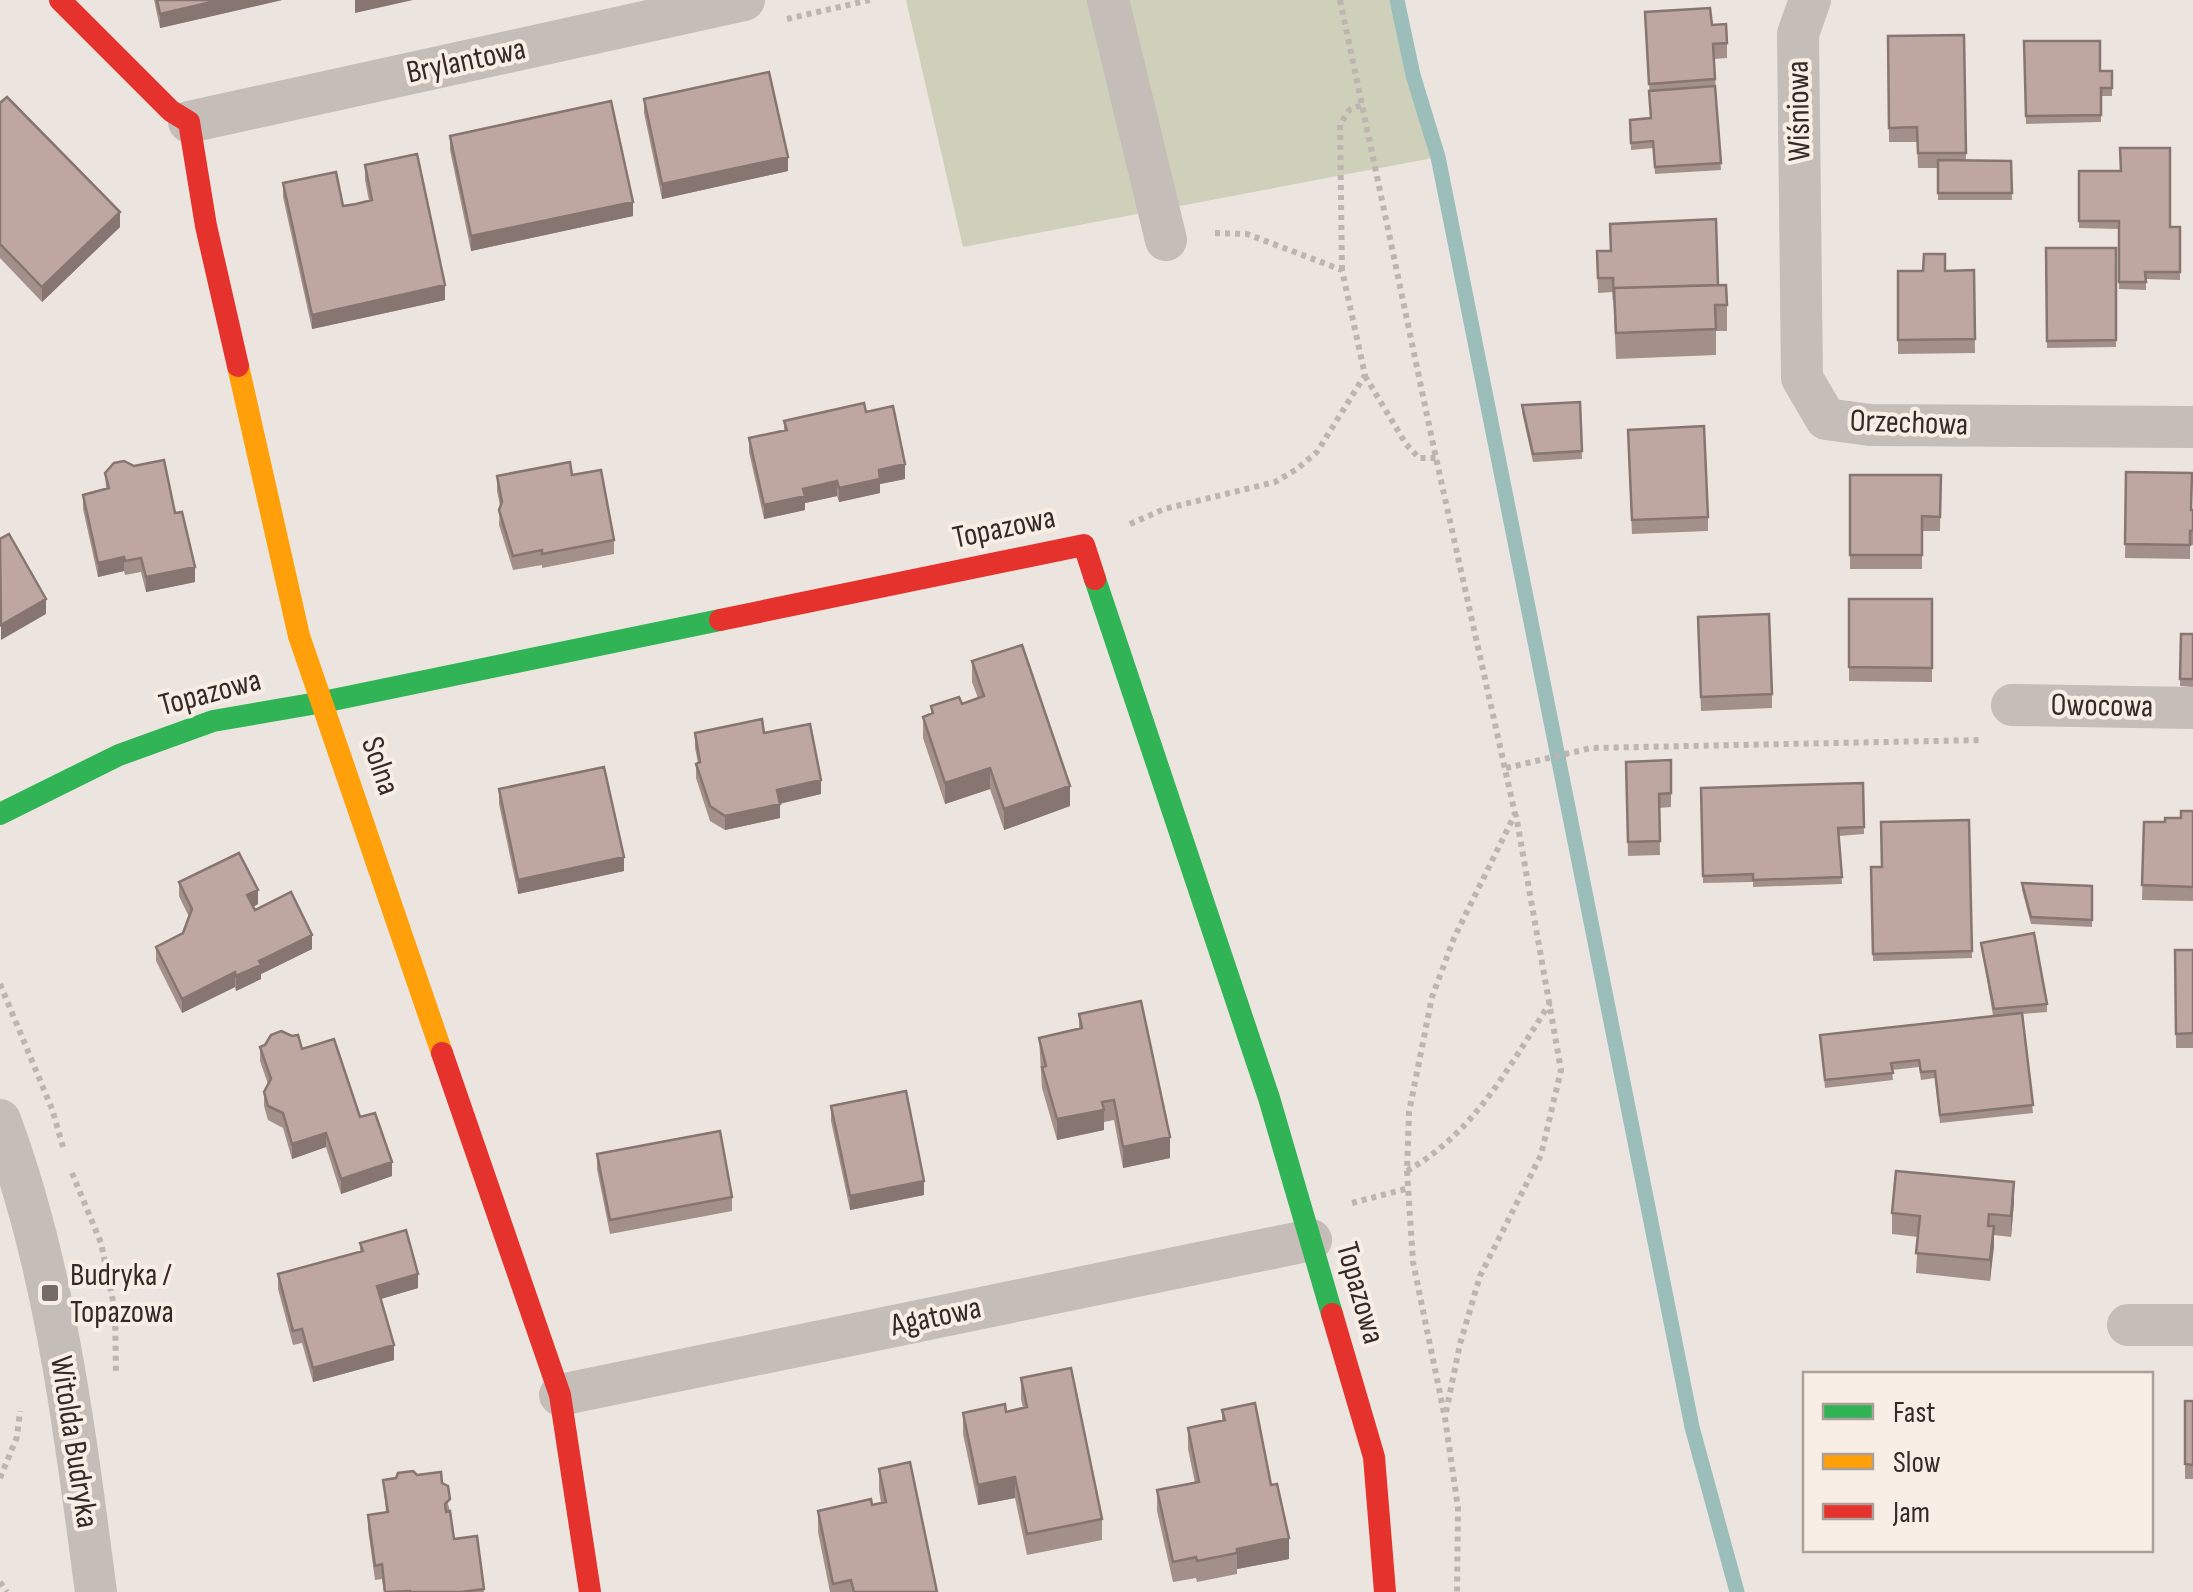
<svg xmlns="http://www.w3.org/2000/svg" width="2193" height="1592" viewBox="0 0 2193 1592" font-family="'Sofia Sans Condensed',sans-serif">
<rect width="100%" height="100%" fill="#ece5df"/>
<path fill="#ced0b9" d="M906,0H1397L1413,75L1438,157L963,247Z"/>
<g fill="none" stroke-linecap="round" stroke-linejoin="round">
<path stroke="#9cbebb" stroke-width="15" d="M1397,0L1413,75L1438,157L1692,1427L1737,1592"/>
<path stroke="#bdb5b1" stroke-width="6" stroke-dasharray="5 5" stroke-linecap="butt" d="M1340,0L1436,458L1515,814L1454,938L1432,997L1409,1112L1407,1171L1413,1262L1445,1418L1458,1508L1457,1592
M787,19L870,0
M1342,270L1340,125L1349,110L1362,105
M1365,376L1406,444L1419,458H1436
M1130,524L1164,509L1275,482L1297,469L1317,452L1365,375L1342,270L1247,234L1212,233
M1506,768L1591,748L1982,740
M0,984L52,1109L63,1147
M1407,1171C1476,1131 1508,1068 1550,1003
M72,1173L101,1243L115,1311L116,1373
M1352,1203L1409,1188
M1446,1412L1460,1344L1480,1276L1541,1155L1561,1070L1516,815
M0,1478L17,1437L20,1411
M0,1582L7,1592"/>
<path stroke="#c4bdb8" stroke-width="42" d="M1108,0L1166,240
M1810,0L1798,34L1802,378L1826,419L1870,425L2193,427
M189,122L744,0
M2012,705L2193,708
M0,1120C56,1270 75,1434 96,1592
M2128,1325H2193
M560,1395L1311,1240"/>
<path stroke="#30b455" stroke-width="22" d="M1095,579L1269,1098L1332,1314
M0,814L119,755L213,721L323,702L720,620"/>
<path stroke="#ff9f0a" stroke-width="22" d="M238,366L299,636L442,1053"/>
<path stroke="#e5322d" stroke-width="22" d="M60,0L171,111L189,122L206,226L238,366
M720,620L1084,545L1095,579
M442,1053L560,1395L590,1592
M1332,1314L1374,1457L1385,1592"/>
</g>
<path fill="#a4908a" d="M154,0H282L160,28Z
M1645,12L1712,25L1727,43V58L1714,59L1721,170L1655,174L1653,148L1631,150L1630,120L1651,118Z
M1964,35L1966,161H2011L2012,200H1938V168H1918L1917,142H1889L1888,36Z
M2024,41L2100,71L2112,88V96H2101V122L2026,124Z
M644,99L788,171L662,199L644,113Z
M0,103L120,227L42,302L0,258Z
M450,136L633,216L471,251L450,150Z
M365,165L445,300L312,329L283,197V183L343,206L369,201L365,180Z
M2079,171L2170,227H2180V280L2146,279V290L2119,289V229L2079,228Z
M2046,248H2116V347L2047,348Z
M1597,251L1718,285L1727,305V331H1716V355L1616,359L1613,292L1598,293Z
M1974,270L1975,353L1898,354V271Z
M1580,402L1582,459L1533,462L1522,412V405Z
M866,412L905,479L880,484V493L839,502L837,496L805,503V510L764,519L749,452V438L784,430V421Z
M1628,444L1708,517V531L1632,534Z
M2126,472L2193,510V545H2190V559L2125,558Z
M105,473L175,513L195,582L146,592L141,572L125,575L124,571L98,577L83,509V495L106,489Z
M572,475L614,540V554L542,568V565L513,570L499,525L500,506L497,491V476Z
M1850,475H1941L1940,531H1922V569H1850Z
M1849,599H1932V682L1849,681Z
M1698,632L1772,694V708L1701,711Z
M2181,634H2193V687L2180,686Z
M972,661L1070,806L1004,830L990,789L945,804L923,738V717L931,714V706L962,704L978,698L972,682Z
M695,733H764L821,794L780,804V818L725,830L710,821L696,778V764L698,763L695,748Z
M1671,760V807L1659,808L1660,855L1628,856L1626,762Z
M1863,783L1864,834L1839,836L1842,884L1753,887V882L1703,883L1701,788Z
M499,789L624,871L518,894L499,804Z
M2193,811V901L2142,900L2144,822H2165L2181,818Z
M1969,820L1972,958L1873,961L1871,867H1882Z
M179,882L258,904L253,907L255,910L312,949L261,974V979L236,991L235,987L182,1013L156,961V947L183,933L189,917L179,896Z
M2022,883L2092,886V927L2031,924L2022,890Z
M1981,943L2047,1004V1012L2023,1014L2033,1113L1940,1123L1935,1078L1921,1080L1919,1067L1892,1070L1893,1080L1825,1088L1820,1035L1993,1016Z
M2175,950H2193V1048H2176Z
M1079,1014L1170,1158L1123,1168L1114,1120L1104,1122V1130L1057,1140L1042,1088L1039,1038L1079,1029Z
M260,1047L302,1049L392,1176L341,1194L326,1147L292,1159L283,1128L268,1120L264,1106V1092L268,1084L260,1061Z
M831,1106L924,1195L850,1210L831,1121Z
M597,1154L732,1197V1211L610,1234L597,1169Z
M2014,1202L2011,1237L1994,1235L1990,1281L1916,1273L1918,1237L1892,1234V1213Z
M360,1243L418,1288L381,1299L394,1360L313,1382L302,1343L293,1345L278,1289V1274L360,1252Z
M1021,1378L1102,1519V1540L1027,1555L1015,1498L978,1505L963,1434V1413L1006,1412L1023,1408L1021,1399Z
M2185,1401H2193V1479H2185Z
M1222,1410L1271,1485L1289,1559L1237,1569V1574L1197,1582L1196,1578L1173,1582L1157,1511V1490L1195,1483L1188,1449V1428L1222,1421Z
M879,1469L937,1592H830L818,1532V1511L881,1503L879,1490Z
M417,1475L442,1483L450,1511L454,1539L477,1536L484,1592H384L382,1579L375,1580L368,1529V1515L386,1512L383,1480Z"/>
<path fill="#867571" d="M220,0H282L160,28V14Z
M355,0H413L355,13Z
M788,157V171L662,199V184Z
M633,202V216L471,251V236Z
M120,212V227L42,302V287Z
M445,285V300L312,329V315Z
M905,464V479L880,484V493L839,502V488L879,470Z
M837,481V496L805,503V510L764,519V505L803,489Z
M124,557V571L98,577V563Z
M195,567V582L146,592V577Z
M46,599V614L1,640V625Z
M990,768V789L945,804V783Z
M821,780V794L777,804V790Z
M1070,786V806L1004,830V809Z
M780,804V818L725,830V816Z
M624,857V871L518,894V880Z
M258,890V904L247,910V895Z
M312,935V949L261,974V979L236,991V976L259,961Z
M235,972V987L182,1013V999Z
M1104,1110V1130L1057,1140V1119Z
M326,1133V1147L292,1159V1144Z
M1170,1137V1158L1123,1168V1147Z
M392,1162V1176L341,1194V1179Z
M924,1181V1195L850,1210V1196Z
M2014,1182V1202L2011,1237V1216Z
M1994,1226V1247L1990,1281V1260Z
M418,1274V1288L377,1300V1286Z
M394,1345V1360L313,1382V1368Z
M1015,1477V1498L978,1505V1485Z
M1289,1538V1559L1237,1569V1549Z"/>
<path fill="#bfa7a1" stroke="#867571" stroke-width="2.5" d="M157,0H220L160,14Z
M1710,8L1712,25L1726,24L1727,43L1713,44L1715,79L1649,84L1645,12Z
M1964,35L1966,153H1918L1917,127L1889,128L1888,36Z
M2024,41H2100V71H2112V88H2101V115L2026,116Z
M769,72L788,157L662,184L644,99Z
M1715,86L1721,163L1655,167L1653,141L1631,143L1630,120L1651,118L1649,91Z
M7,97L120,212L42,287L0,244V103Z
M611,101L633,202L471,236L450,136Z
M2120,148H2170V227H2180V272H2145L2146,282H2119V221H2079V171H2121Z
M417,154L445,285L312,315L283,183L336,172L343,206L356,204L372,200L365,165Z
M1938,160L2011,161L2012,193H1938Z
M1716,219L1718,285L1614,288V300L1613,278H1598L1597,251H1611L1610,224Z
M2046,248H2116V340L2047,341Z
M1924,254H1945V271L1974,270L1975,339L1898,340V271H1923Z
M1726,285L1727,305H1715L1716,329L1616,333L1614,288Z
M1580,402L1582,451L1533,454L1522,405Z
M864,403L866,412L893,406L905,464L879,470L880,479L839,488L837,481L803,489L805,496L764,505L749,438L787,430L784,421Z
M1704,426L1708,517L1632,520L1628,430Z
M164,460L175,513L182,512L195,567L146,577L141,558L125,561L124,557L98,563L83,495L109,488L105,473L114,463L124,461L134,466Z
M570,462L572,475L601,470L614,540L542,554V550L513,556L499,510L502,502L497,476Z
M2126,472L2192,473L2191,510H2193V531H2190V545L2125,544Z
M1850,475H1941L1940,517L1922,516V555H1850Z
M9,534L46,599L1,625L0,539Z
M1849,599H1932V668L1849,667Z
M1769,614L1772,694L1701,697L1698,617Z
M2181,634H2193V679H2180Z
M1022,645L1070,786L1004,809L990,768L945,783L923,717L933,713L931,706L959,697L962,704L984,696L972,661Z
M762,719L764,733L810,724L821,780L777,790L780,804L725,816L710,806L696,764L700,762L695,733Z
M1671,760V793L1659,794L1660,841L1628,842L1626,762Z
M604,767L624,857L518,880L499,789Z
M1863,783L1864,827L1838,828L1842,877L1753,880V874L1703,876L1701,788Z
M2181,811H2193V887L2142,885L2144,822H2165V818H2181Z
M1969,820L1972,951L1873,954L1871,867H1882L1881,822Z
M239,853L258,890L247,895L255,910L291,892L312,935L259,961L261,965L236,976L235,972L182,999L156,947L183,933L192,909L179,882Z
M2022,883L2092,886V920L2031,917Z
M2034,933L2047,1004L1994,1009L1981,943Z
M2175,950H2193V1033L2176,1034Z
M1141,1001L1170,1137L1123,1147L1114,1100L1102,1102L1104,1110L1057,1119L1042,1067L1046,1066L1039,1038L1082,1028L1079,1014Z
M2022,1013L2033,1105L1940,1115L1935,1071L1921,1072L1919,1060L1891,1063L1893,1073L1825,1080L1820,1035Z
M281,1031L292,1036L298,1035L302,1049L334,1039L360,1117L375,1113L392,1162L341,1179L326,1133L292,1144L283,1113L268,1106L264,1092L271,1079L260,1047L265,1045L271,1035Z
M906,1091L924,1181L850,1196L831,1106Z
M720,1131L732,1197L610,1220L597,1154Z
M1896,1171L2014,1182L2011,1216L1989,1214L1988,1226H1994L1990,1260L1916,1253L1920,1216L1892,1213Z
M406,1230L418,1274L377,1286L394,1345L313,1368L302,1329L293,1331L278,1274L363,1251L360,1243Z
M1071,1368L1102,1519L1027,1534L1015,1477L978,1485L963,1413L1005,1404L1006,1412L1027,1407L1021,1378Z
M2185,1401H2193V1465L2185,1464Z
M1255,1403L1271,1485L1277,1484L1289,1538L1237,1549V1553L1197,1561L1196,1557L1173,1562L1157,1490L1199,1482L1188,1428L1225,1420L1222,1410Z
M910,1462L937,1592H854L851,1580L833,1584L818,1511L871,1499L872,1505L886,1502L879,1469Z
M413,1471L417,1475L441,1472L442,1483L448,1486L450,1499L445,1504L446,1512L450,1511L454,1539L477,1536L484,1589L461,1592H410V1591L385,1592L382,1564L375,1566L368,1515L388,1512L383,1480L396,1478L398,1473Z"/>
<rect fill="#756b67" stroke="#f9eee6" stroke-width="4" x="40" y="1283" width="20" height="20" rx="5"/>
<g text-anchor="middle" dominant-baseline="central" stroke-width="8" stroke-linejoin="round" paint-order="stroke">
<g font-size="32" fill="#352a27" stroke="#f9eee6">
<text transform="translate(466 61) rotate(-12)">Brylantowa</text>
<text transform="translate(1799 111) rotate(-91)">Wiśniowa</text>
<text transform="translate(1909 423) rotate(2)">Orzechowa</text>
<text transform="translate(1004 528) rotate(-12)">Topazowa</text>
<text transform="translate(210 693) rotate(-15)">Topazowa</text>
<text transform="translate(2102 706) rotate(1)">Owocowa</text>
<text transform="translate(380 766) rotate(71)">Solna</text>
<text transform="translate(1360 1293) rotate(74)">Topazowa</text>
<text transform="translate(936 1317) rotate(-12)">Agatowa</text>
<text transform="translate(74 1442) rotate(81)">Witolda Budryka</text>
</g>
<g font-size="32" fill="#352a27" stroke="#f9eee6" text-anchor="start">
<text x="70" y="1275">Budryka /<tspan x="70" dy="37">Topazowa</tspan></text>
</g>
</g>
<rect x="1803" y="1372" width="350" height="180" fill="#f9eee6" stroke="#aba09a" stroke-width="2.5"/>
<rect x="1823" y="1404" width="50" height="15" fill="#30b455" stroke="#aba09a" stroke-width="2.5"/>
<text x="1893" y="1422" font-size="30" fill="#352a27">Fast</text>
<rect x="1823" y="1454" width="50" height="15" fill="#ff9f0a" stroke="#aba09a" stroke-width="2.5"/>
<text x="1893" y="1472" font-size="30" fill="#352a27">Slow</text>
<rect x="1823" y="1504" width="50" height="15" fill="#e5322d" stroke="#aba09a" stroke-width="2.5"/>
<text x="1893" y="1522" font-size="30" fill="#352a27">Jam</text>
</svg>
